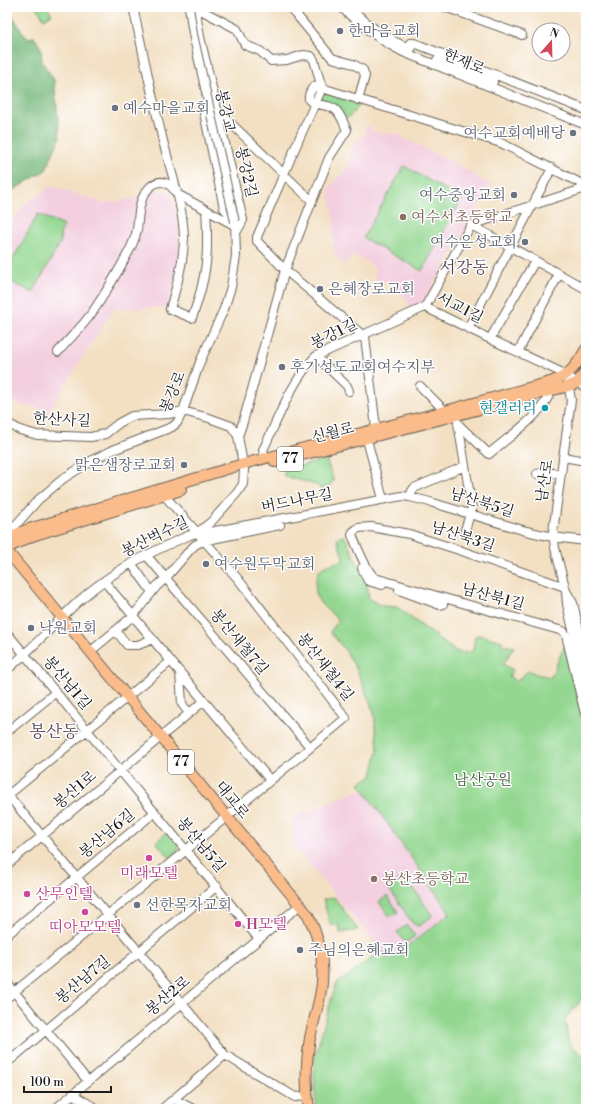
<svg xmlns="http://www.w3.org/2000/svg" width="593" height="1116" viewBox="0 0 593 1116" font-family="'Libre Bodoni','Noto Serif KR',serif">
<rect width="100%" height="100%" fill="#fff"/>
<filter id="ink" filterUnits="userSpaceOnUse"><feTurbulence type="fractalNoise" baseFrequency=".025" numOctaves="2"/><feDisplacementMap in="SourceGraphic" scale="8" xChannelSelector="R" yChannelSelector="G"/><feConvolveMatrix kernelMatrix="1 2 1 2 8 2 1 2 1" color-interpolation-filters="sRGB"/></filter>
<filter id="wash" filterUnits="userSpaceOnUse"><feTurbulence type="fractalNoise" baseFrequency=".012" numOctaves="4" result="noise"/><feDisplacementMap in="SourceGraphic" scale="16" xChannelSelector="R" yChannelSelector="G"/><feGaussianBlur stdDeviation="0.9" result="paint"/><feColorMatrix in="noise" values="0 0 0 0 0 0 0 0 0 0 0 0 0 0 0 0 0 1.4 0 .05"/><feComposite in="paint" operator="in"/></filter>
<g filter="url(#wash)">
<rect width="100%" height="100%" fill="#f3e0c3"/>
<path fill="#f3cfdf" d="M369,125L373,131L383,134L395,133L442,158L443,157L477,176V178L491,184L424,301L412,310L398,286L375,279V268L370,264L352,254L345,265L337,257L333,247L334,220L331,203L329,198V189L331,185L341,175L348,165L354,143L366,133L363,130Z
M51,186L105,203L138,198L148,196L151,193L159,190L168,192L173,199L175,204L179,225L180,251L176,281L168,307L114,309L49,410L9,403L7,388V228L26,203Z
M363,789L450,913L390,960L293,846V817Z"/>
<path fill="#93d790" stroke="#587a56" d="M36,7H47L52,14L44,19Z
M323,92L360,105L349,117L344,118L321,102L320,100Z
M404,166L462,199L422,271L363,238Z
M38,214L64,226L60,234L61,241L33,293L7,280V270Z
M326,459L334,481L327,487L320,489L317,485L284,476V471Z
M344,535L367,583L369,599L382,606L397,607L455,651L462,653L470,652L473,650L475,636L480,635L502,641V645L514,647L503,664L513,670L509,676L516,682L529,670L536,674L551,677L565,645L586,730V995L565,1019L569,1044L586,1058V1102L581,1109H317L315,1093L314,1059L336,984L382,951L390,960L450,913L359,783L372,776L378,749L374,713L357,670L345,650L330,632L339,620C324,607 313,602 316,580C317,575 319,570 323,567C330,564 337,562 344,560L337,539Z
M167,832L178,844V850L170,858L156,842Z
M404,877L407,879L432,915L430,918L419,926L413,924L389,889L390,886Z
M387,896L398,912L390,917L379,902Z
M334,897L358,930L340,933L338,924L331,926L323,900Z
M407,925L415,936L406,943L397,932Z"/>
<path fill="#76b87a" stroke="#496a4b" d="M7,7L25,36L28,38L34,37L41,48L42,62L54,80L60,137L46,170L7,194Z"/>
</g>
<g filter="url(#ink)">
<g fill="none" stroke-linecap="round" stroke-linejoin="round">
<g stroke="#676156" stroke-width="10">
<path id="minor" d="M133,7C143,52 152,97 163,141C171,172 183,205 184,237C184,261 177,285 170,309L192,318C207,277 209,254 206,210
M195,7L237,29L245,45L260,51L271,61L287,60L303,55L311,56L314,60L322,88L299,139L257,237V241L285,270L365,337L376,428
M195,7L200,37L243,220L236,233
M290,7L332,58L353,64L363,70L365,76L358,100
M341,7C360,25 379,40 403,52L586,125
M350,7C367,25 388,40 411,49
M445,7L522,35
M406,47L410,43H414L586,110
M437,60L493,82
M322,88L501,143L586,186
M218,111L312,201
M471,225L586,289
M471,225L586,188
M425,307L490,339L567,375L577,383L586,387
M425,307L471,225
M468,328L552,168
M490,339L535,261
M58,352C70,338 84,325 94,310C106,292 118,272 128,253C132,246 135,238 137,230C139,214 138,199 150,187C161,177 170,183 177,194L236,226
M518,352L559,274
M316,356L347,386L349,391
M420,386L445,411
M7,423L20,430L37,435L91,437L105,434L119,423L132,416L169,414L183,411L209,418L231,426L238,436L244,470L243,484L237,493L211,522L197,533L190,535C150,552 112,571 80,600C55,623 33,648 7,670
M458,423L472,508L465,530
M458,424L489,454C509,436 541,417 551,391
M238,436L243,422L285,270L329,158L347,130C344,124 341,115 336,110C328,103 316,107 309,100C308,92 314,84 321,84
M367,440L383,499
M563,457L586,461
M265,458L263,450C278,419 292,380 316,356L425,307
M537,474L545,472L560,474
M410,497L412,491L414,488L465,466
M198,533L210,532L402,496L410,497L430,502L526,531L553,537L586,541
M7,535L38,500L64,478L96,458L113,450L172,427L177,423L183,411L200,362L224,309L231,287L236,256L235,222L224,208L204,113L218,111
M146,555L310,747
M131,563L152,592
M362,568L368,581L382,585
M104,581L270,780
M565,587L459,550L409,534L371,527L358,528L353,532L352,535C357,546 366,571 375,578L444,598L563,631L566,635L586,718
M399,590L440,605L443,604L444,598
M566,591L555,548L553,532L571,400L567,375
M116,631L127,645H138L153,639
M7,633L259,939
M91,651L133,616L157,586L166,578L189,551L195,545L203,541L280,525L279,519
M586,661L573,603L566,591L567,604L586,686
M180,672L182,704L189,713
M7,732L56,692
M7,794L225,1055L295,1097L307,1096
M7,796L171,661
M7,865L204,701
M7,935L155,812
M7,983L88,1081
M7,998L346,718L238,579L164,495
M7,1063L217,886
M72,1094L97,1109
M174,1099L193,1109
M55,1109L300,905
M162,1109L225,1055"/>
</g>
<g stroke="#676156" stroke-width="12">
<path id="major" d="M275,462L569,386L577,383L586,371
M7,538L29,529L243,464L445,411L550,382C570,376 576,366 586,349
M7,548L32,536L181,490
M7,551L308,915C321,941 326,968 320,996C317,1010 313,1024 310,1038C306,1062 305,1085 309,1109"/>
</g>
<use href="#minor" stroke="#fff" stroke-width="8"/>
<use href="#major" stroke="#fabc8b" stroke-width="10"/>
<g stroke="#676156" stroke-width="10" stroke-linecap="butt">
<path id="minor-bridge" d="M189,7L193,34L235,222"/>
</g>
<use href="#minor-bridge" stroke="#fff" stroke-width="8"/>
</g>
</g>
<g fill="#6b7280" stroke="#fff" stroke-width="1.5">
<circle cx="340" cy="31" r="4"/>
<circle cx="115" cy="108" r="4"/>
<circle cx="573" cy="133" r="4"/>
<circle cx="514" cy="195" r="4"/>
<circle cx="525" cy="242" r="4"/>
<circle cx="320" cy="289" r="4"/>
<circle cx="282" cy="367" r="4"/>
<circle cx="184" cy="465" r="4"/>
<circle cx="206" cy="564" r="4"/>
<circle cx="31" cy="628" r="4"/>
<circle cx="137" cy="905" r="4"/>
<circle cx="300" cy="950" r="4"/>
</g>
<g fill="#8d6e63" stroke="#fff" stroke-width="1.5">
<circle cx="403" cy="217" r="4"/>
<circle cx="374" cy="879" r="4"/>
</g>
<circle fill="#0f9aa8" stroke="#fff" stroke-width="1.5" cx="545" cy="408" r="4"/>
<g fill="#d1479c" stroke="#fff" stroke-width="1.5">
<circle cx="149" cy="858" r="4"/>
<circle cx="27" cy="894" r="4"/>
<circle cx="85" cy="912" r="4"/>
<circle cx="238" cy="924" r="4"/>
</g>
<g text-anchor="middle" dominant-baseline="central" stroke-width="3" stroke-linejoin="round" paint-order="stroke">
<g fill="#fff" stroke="#606060" stroke-width="1">
<rect x="277" y="447" width="26" height="24" rx="3"/>
<rect x="168" y="750" width="26" height="24" rx="3"/>
</g>
<g font-size="14" font-weight="bold" fill="#1c1c1c">
<text x="290" y="459">77</text>
<text x="181" y="762">77</text>
</g>
<g font-size="15" fill="#5b616d" stroke="#fff" text-anchor="start">
<text x="348" y="31">한마음교회</text>
<text x="123" y="108">예수마을교회</text>
<text x="565" y="133" text-anchor="end">여수교회예배당</text>
<text x="506" y="195" text-anchor="end">여수중앙교회</text>
<text x="517" y="242" text-anchor="end">여수은성교회</text>
<text x="328" y="289">은혜장로교회</text>
<text x="290" y="367">후기성도교회여수지부</text>
<text x="176" y="465" text-anchor="end">맑은샘장로교회</text>
<text x="214" y="564">여수원두막교회</text>
<text x="39" y="628">낙원교회</text>
<text x="145" y="905">선한목자교회</text>
<text x="308" y="950">주님의은혜교회</text>
</g>
<g font-size="15" fill="#1c1c1c" stroke="#fff">
<text transform="translate(464 62) rotate(22)">한재로</text>
<text transform="translate(225 111) rotate(77)">봉강교</text>
<text transform="translate(246 172) rotate(77)">봉강2길</text>
<text transform="translate(460 308) rotate(27)">서교1길</text>
<text transform="translate(334 334) rotate(-27)">봉강1길</text>
<text transform="translate(173 392) rotate(-68)">봉강로</text>
<text transform="translate(62 420) rotate(3)">한산사길</text>
<text transform="translate(333 433) rotate(-14)">신월로</text>
<text transform="translate(545 481) rotate(-81)">남산로</text>
<text transform="translate(297 501) rotate(-11)">버드나무길</text>
<text transform="translate(482 503) rotate(17)">남산북5길</text>
<text transform="translate(155 537) rotate(-26)">봉산벅수길</text>
<text transform="translate(463 537) rotate(18)">남산북3길</text>
<text transform="translate(493 597) rotate(15)">남산북1길</text>
<text transform="translate(239 642) rotate(50)">봉산새철7길</text>
<text transform="translate(325 667) rotate(52)">봉산새철4길</text>
<text transform="translate(67 683) rotate(50)">봉산남1길</text>
<text transform="translate(75 790) rotate(-40)">봉산1로</text>
<text transform="translate(232 800) rotate(51)">대교로</text>
<text transform="translate(107 834) rotate(-40)">봉산남6길</text>
<text transform="translate(201 845) rotate(50)">봉산남5길</text>
<text transform="translate(83 980) rotate(-40)">봉산남7길</text>
<text transform="translate(168 996) rotate(-40)">봉산2로</text>
</g>
<g font-size="15" fill="#785e54" stroke="#fff" text-anchor="start">
<text x="411" y="217">여수서초등학교</text>
<text x="382" y="879">봉산초등학교</text>
</g>
<g font-size="15" fill="#0d838f" stroke="#fff" text-anchor="end">
<text x="537" y="408">현갤러리</text>
</g>
<g font-size="15" fill="#465d45" stroke="#fff">
<text x="483" y="780">남산공원</text>
</g>
<g font-size="15" fill="#b23c85" stroke="#fff">
<text x="149" y="873">미래모텔</text>
<text x="35" y="894" text-anchor="start">산무인텔</text>
<text x="246" y="924" text-anchor="start">H모텔</text>
<text x="85" y="927">띠아모모텔</text>
</g>
<g font-size="17" fill="#574755" stroke="#fff">
<text x="464" y="268">서강동</text>
<text x="54" y="732">봉산동</text>
</g>
</g>
<rect width="593" height="1116" fill="none" stroke="#fff" stroke-width="24"/>
<g transform="translate(551 42) rotate(20)"><circle r="19" fill="#ffffff" stroke="#a4a4a4"/>
<path d="M0-3L7 15L0 10L-7 15Z" fill="#d1495b"/>
<text y="-6" font-size="11" font-weight="bold" text-anchor="middle" fill="#1c1c1c">N</text>
</g>
<path d="M24 1086v6h87v-6" fill="none" stroke="#1c1c1c" stroke-width="2"/>
<text x="30" y="1086" font-size="12" fill="#1c1c1c" stroke="#ffffff" stroke-width="3" paint-order="stroke">100 m</text>
</svg>
